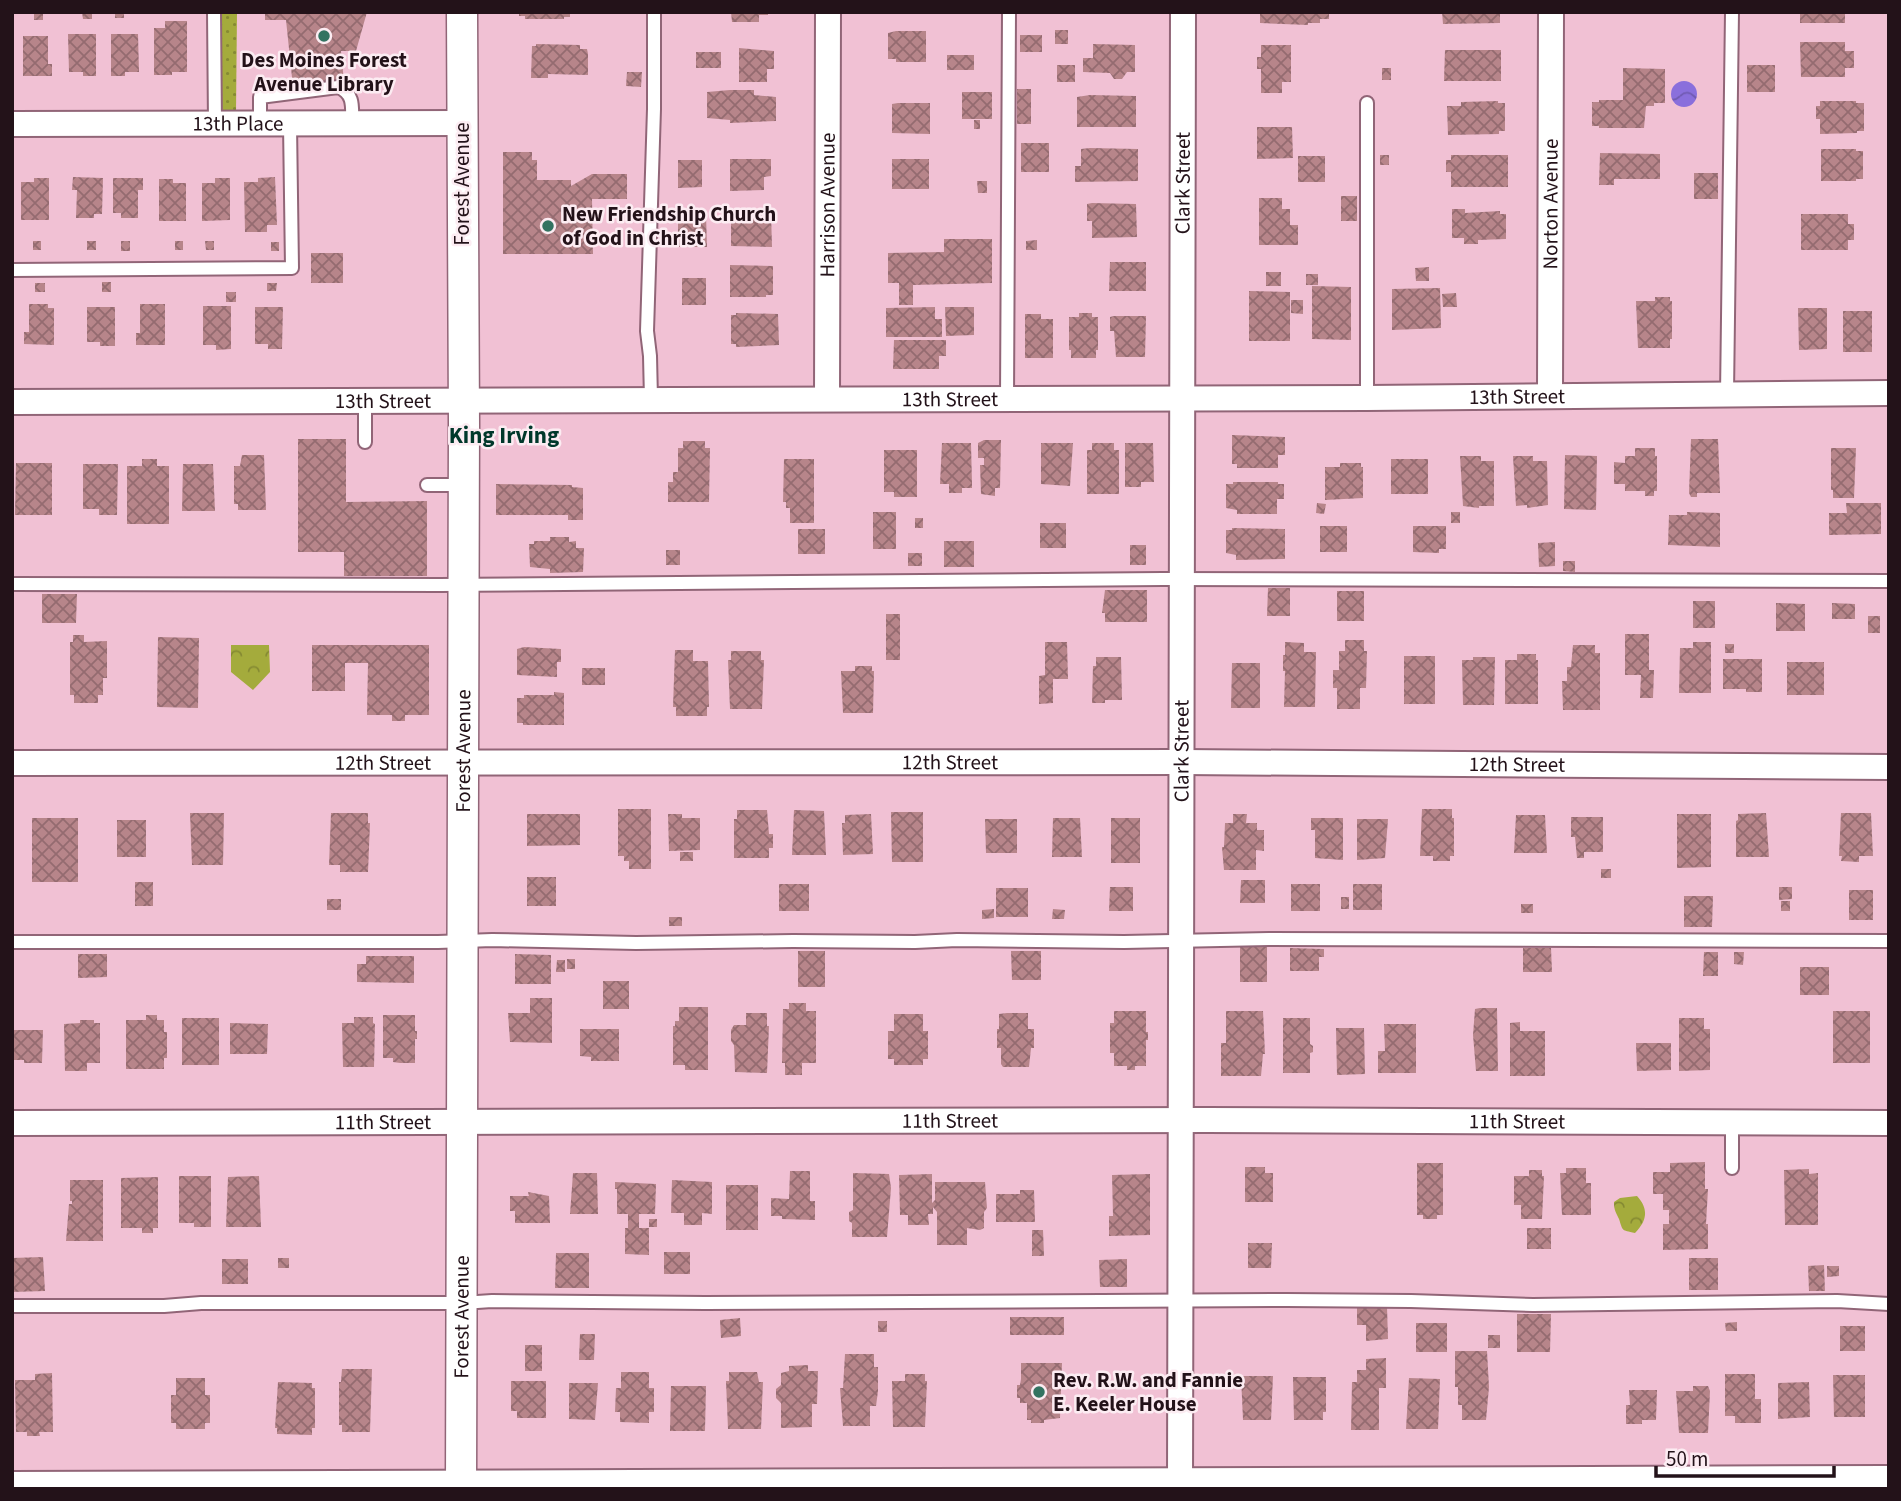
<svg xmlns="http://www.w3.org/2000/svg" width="1901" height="1501" viewBox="0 0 1901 1501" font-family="'Source Sans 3',sans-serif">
<defs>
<pattern id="grass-dots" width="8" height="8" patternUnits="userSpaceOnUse" patternTransform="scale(1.75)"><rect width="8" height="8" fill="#a4ab3c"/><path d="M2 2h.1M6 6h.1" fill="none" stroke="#858a32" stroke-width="1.8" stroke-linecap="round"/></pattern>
<pattern id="park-crowns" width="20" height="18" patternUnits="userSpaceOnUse" patternTransform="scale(1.75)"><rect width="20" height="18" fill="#a4ab3c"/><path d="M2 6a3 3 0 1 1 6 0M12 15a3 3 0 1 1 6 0" fill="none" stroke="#858a32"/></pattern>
<pattern id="water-waves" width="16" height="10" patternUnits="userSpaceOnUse" patternTransform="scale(1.75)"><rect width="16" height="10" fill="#8a6fdc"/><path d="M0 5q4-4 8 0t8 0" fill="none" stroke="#705ab2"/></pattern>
<pattern id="building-cross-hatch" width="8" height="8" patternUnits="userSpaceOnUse" patternTransform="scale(1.75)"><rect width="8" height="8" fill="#b7858a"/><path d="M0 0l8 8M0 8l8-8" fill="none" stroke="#946b70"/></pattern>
</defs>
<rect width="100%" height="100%" fill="#f1c1d4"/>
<path fill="url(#grass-dots)" d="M222,12H237L236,113H224L222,108Z"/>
<path fill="url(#park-crowns)" d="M231,645H269L270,672L253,690L231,672Z
M1637,1196C1649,1209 1647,1221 1635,1233C1621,1230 1623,1231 1619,1219C1616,1212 1614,1211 1614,1202L1620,1198Z"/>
<path fill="url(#water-waves)" d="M1671 94a13 13 0 1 1 26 0a13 13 0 1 1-26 0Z"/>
<path fill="url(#building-cross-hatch)" d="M34,12H43V20H34Z
M82,12H92V19H83Z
M115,12H124V18H115Z
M265,12H367L356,51H341L344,82L293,87L286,20H265Z
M519,12H570V17H564V19H525V16H519Z
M731,12H768V15H759V22H732Z
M1260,12H1329V19H1320V23H1308V25L1260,23Z
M1442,12H1500V23L1443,24Z
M1800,12H1845V23H1800Z
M165,21H187V72H172V75H154V28H165Z
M1055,30H1068V44H1055Z
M896,31H926V62H896V59H888V33Z
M68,34H96V76H83V72H69Z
M111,34H138L139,72H125V76H111Z
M1020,35H1042V52H1020Z
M23,36H48V64H52V76H23Z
M1800,42H1845V51H1854V68H1845V77H1801Z
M536,44L580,45V49H587L588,54V75L548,74V78H531L532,46H536Z
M1093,44L1135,45V72H1127L1122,79H1114L1110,73L1083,72V58H1093Z
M1261,45H1291V82H1282V93H1261V69H1257V57H1261Z
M739,48L774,51V69H767V82H739Z
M1445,50H1501V81H1444Z
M696,52H721V68H696Z
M947,55H974V70H947Z
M1057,65H1075V82H1057Z
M1747,65H1775V92H1747Z
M1382,68H1391V80H1382Z
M1623,68L1665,69V103H1654V106H1646L1644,128H1599V126H1592V102H1599V100H1623Z
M627,72H642L641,87L626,86Z
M1017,89H1031V124H1017Z
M730,90H754V95L776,97V121L730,123V120L707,118V92Z
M962,92H992V119H962Z
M1090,95L1136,96V127H1077V97Z
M1498,101V103H1505V131H1499V134L1448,135L1447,106H1461V102Z
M1820,101H1856V103H1864V131H1857V133L1820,134V119H1816V106H1820Z
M898,103H930V134L892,133V104Z
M974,120H980V129H974Z
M1257,127H1292L1293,158L1257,159Z
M1021,143H1049V172H1021Z
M1090,148L1138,149V181L1075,182V166H1081V149Z
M1821,149H1856V151H1863V179H1856V181H1821Z
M503,152H532V160H537V180H571V186L592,174H627V199H592L593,254H503Z
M1600,153L1660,154V179H1614V185H1599Z
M1380,155H1389V165H1380Z
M1451,155H1508V187H1451V172H1446V160H1451Z
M1298,156H1325V182H1298Z
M730,159H771V176L764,177V190L730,191Z
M892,159H929V189H892Z
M678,160H702V187L678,188Z
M1694,173H1718V199H1694Z
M73,177L103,178L102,214H94V218H76L77,190H72Z
M275,177L277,225H267V232H245L244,182H258V178Z
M34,178H49V220H21V182H34Z
M113,178H143V190H138V218H121V213H113Z
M215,178H230V220L202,221V183H215Z
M159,179H173V183H186V221H159Z
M977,181H987V193H978Z
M1341,196H1357V221H1341Z
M1259,198H1282V209H1290V225H1298V245H1259Z
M1092,203L1136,204L1137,237L1092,238V221H1087V204Z
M1452,209H1465V213L1500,211V214H1506V239L1478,240V244H1464V238H1452Z
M761,213H771L772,247L731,246V214Z
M1801,214H1848V224H1854V240H1848V250H1801Z
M706,215L707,247H678V216Z
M944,239H992V283L913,285V305H899V283H888V253L944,252Z
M1037,240V250H1026V241Z
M33,241H41V250H33Z
M87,241H96V250H87Z
M121,241H130V251H121Z
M175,241H183V250H175Z
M205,241H214V250H206Z
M271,242H279V251H271Z
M311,253H343V283H311Z
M1110,262H1146V291H1109Z
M730,265L773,266V295H766V297H730Z
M1429,267V281H1416L1415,268Z
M1266,272H1281V286H1266Z
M1306,274H1318V285H1306Z
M682,278H706V305H682Z
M102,282H111V292H102Z
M35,283H45V292H35Z
M267,283H277L276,291H267Z
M1312,286L1351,287V340L1312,339Z
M1440,288L1441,328L1392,330V289Z
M1249,291L1290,292V341H1249Z
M226,292H236V302H226Z
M1456,293L1457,307H1443L1442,294Z
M1655,297H1670V301H1672V339H1670V348H1638L1636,301H1655Z
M1291,300H1303V314L1291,313Z
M29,304H48V308H54V345L24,344V332H29Z
M140,304H165V345H136V333H140Z
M203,306H231V349L216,350V345H203Z
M87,307H115V346H100V342H87Z
M255,307H283L282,349H268V344H255Z
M935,307V319H942V337H886V308Z
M945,307H974V335L946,336Z
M1798,308H1827V349L1799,350Z
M1843,311H1872V352H1843Z
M736,313L778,314L779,345L736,347V344H731V315H736Z
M1079,313H1092V317H1098V350H1096V358H1071V350H1069V317H1079Z
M1025,314H1041V319H1053V358H1025Z
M1114,316H1146L1145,357H1116L1114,331H1110V317Z
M894,340H946V356H939V369H893Z
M1232,435L1285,437V455H1278V468H1237V464H1232Z
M298,439H346V502L427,501V576H344V552H298Z
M1691,439H1718L1720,493H1697V497H1691L1689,493Z
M984,440H1001L1000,488H995V496L981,494L980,465H984V458H978V443Z
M683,441H705V448H710L709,502H668V482H673V472H678V448H683Z
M942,443H971L972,484V488H962V493H949V484H940Z
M1041,443H1073L1070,486L1041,484Z
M1092,443H1114V450H1119V494H1087V450H1092Z
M1125,443H1153L1154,482H1141V487H1125Z
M1635,448H1655V456H1657V491H1654V496H1645V491H1625V484H1614V462L1625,463V456H1635Z
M1831,448H1856L1854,498H1833V490H1831Z
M884,450H917V497H894V492H884Z
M242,455H264L266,510H238V504H234V466H240Z
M1565,455L1597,456L1596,510L1564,509Z
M1460,456H1481V461H1494V506H1479V508L1463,506Z
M1513,456H1533V461H1547L1548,505L1527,508V505L1516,506Z
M142,459H157V466H169V524H127V466H142Z
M784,459H814V523H790V508H786V502H783Z
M1391,459H1428V494H1391Z
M16,463H52V515H15Z
M1340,463H1361V467H1363V498L1325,500V467H1340Z
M83,464H118L117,515H99V509H83Z
M183,464H213L215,511H182Z
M1233,482H1278V484H1284V499H1277V514H1237V510L1226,508V484H1233Z
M496,484L572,485V487L583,488V520H568V515H496Z
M1317,503L1326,504L1324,514L1316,513Z
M1846,503H1881V534L1829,535V513H1847Z
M873,512H896V549H873Z
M1451,512H1460V523H1451Z
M1687,512L1720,513V547L1668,545L1669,515H1687Z
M915,518H923V528H915Z
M1040,523H1066V548H1040Z
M1320,526H1347V552H1320Z
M1413,526H1446V549H1439V553L1413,552Z
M1232,528L1285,529V559L1236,560V555L1226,553V530H1232Z
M798,529H825V554H798Z
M550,537H569V542L576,541V548H584L583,572L550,573V569L530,567L529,544H534V541H550Z
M944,541H974V567H944Z
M1555,542V566L1539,567L1538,543Z
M1130,545H1146V565H1130Z
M666,550H680V565H666Z
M908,553H922V566H908Z
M1563,561H1575V572L1563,571Z
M1268,588H1290V616H1267Z
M1105,590H1147V622H1105V613H1102Z
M1337,591H1364V621H1337Z
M42,594H77L76,623H42Z
M1693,601H1715V628H1693Z
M1776,603L1805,604V631H1776Z
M1832,603L1855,604V619H1832Z
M886,614H900V660H886Z
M1868,616H1880V633H1868Z
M1625,634H1649V670H1654L1653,698H1640L1641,675H1625Z
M73,635H84V642L107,641V678H103V695H98V703H74V695H70V642H73Z
M158,637L199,638L198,708L157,707Z
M1345,640H1364V651H1367L1366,688H1360V709H1337V688H1333V670H1339V651H1345Z
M1045,642H1067L1068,679H1053V703L1039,704V676L1045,675Z
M1285,642L1304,643V652H1316L1315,707H1284L1285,671H1283V655H1285Z
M1693,642H1711V693H1679L1680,648H1693Z
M1725,644H1734V653H1725Z
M312,645H429V715H405V721H392V715H367L368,663H345V691H312Z
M1573,645H1595V653H1600V710H1563L1562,681H1567V667H1571Z
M524,647L561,649V662H557V677L517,675V649Z
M675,650H693V661H708L709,707H707V716H676V707H673Z
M731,651H761V660H764L762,709H730L728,660H731Z
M1517,654H1536V660H1538V704H1505V660H1517Z
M1404,656H1435V704H1404Z
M1096,657H1121L1122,700H1105V703H1092L1093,666H1096Z
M1473,657H1495L1494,705H1463L1462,660H1473Z
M1723,659H1762V692H1746V689H1723Z
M1787,662H1824V695H1787Z
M1232,663H1260V708H1231Z
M855,666H872V671H874L873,713H843L841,671H855Z
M582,668H605V685H582Z
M554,692L564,693V725H523V723H517V698H524V695H554Z
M618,809H651V869H629V861H624V856H618Z
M1422,809H1452V818H1454V856H1450V861H1433V856H1420Z
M737,810H767L769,834H773V848H769V858H734V819H737Z
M794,810L824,811L826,855H792Z
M891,812H923V862H892Z
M190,813H224L223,865H192Z
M331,813H368V823H370L368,872H340V865H329Z
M1766,813L1769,857H1736V821L1738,820V814Z
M1841,813H1871L1873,856H1859V862L1841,861L1842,856H1839Z
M527,814H580V845L527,846Z
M668,814H682V818H700V850L669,851Z
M871,814L873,854L843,855L842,823H845V815Z
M1233,814H1247L1246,823H1257V830H1264V851L1256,850V870H1224L1222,847H1224L1225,823H1233Z
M1677,814H1711V867L1677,868Z
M1516,815H1545L1547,853H1514Z
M1571,817H1603V852H1584V858H1577L1575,837H1571Z
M32,818H78V882H32Z
M1053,818H1080L1082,857H1052Z
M1111,818H1140V863H1111Z
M1311,818H1343V860L1315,858V830H1311Z
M985,819H1017V853H986Z
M1357,819H1388L1385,858L1357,860Z
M117,820H146V857H117Z
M680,852H693V861H680Z
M1601,869H1611V878H1601Z
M527,877H556V906H527Z
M1241,880H1265V903H1240Z
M135,882H153V906H135Z
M779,884H809V911H779Z
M1291,884H1320V911H1291Z
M1353,884H1382V910H1353Z
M1110,887H1133V911H1109Z
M1779,887H1792V899L1779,900Z
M996,888H1028V917H996Z
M1849,890H1873V920H1849Z
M1684,896H1713L1712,927H1684Z
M1341,897H1349V909H1341Z
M327,899H341V910H327Z
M1781,901H1790V911H1781Z
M1521,904H1533V913H1521Z
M994,909V918L982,919V910Z
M1053,909L1065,910L1064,919H1052Z
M669,917H682V926H669Z
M1240,947H1267V982H1240Z
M1290,948L1324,949V957H1319V971H1290Z
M1523,948H1551L1552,972H1523Z
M798,951H825V987H798Z
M1011,951H1041V980H1012Z
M1704,952H1718V976H1703Z
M1734,952H1744L1743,965L1734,964Z
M78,954H107V977L78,978Z
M515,954L551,955V984H515Z
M366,956H414V983L357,982V964H366Z
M567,959H575V969H567Z
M557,960H565V972H556Z
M1800,967H1829V995H1800Z
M603,981H629V1009H603Z
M530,998H552V1043L510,1042L508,1013H530Z
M789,1003H806V1011H816V1063H802V1075H785V1063H782L783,1009H789Z
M679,1007H708V1070H685V1065H673V1026H675V1021H679Z
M1480,1008H1497L1498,1071H1476L1473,1035L1475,1009Z
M1114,1011H1146V1032H1148V1040H1146V1066H1135V1070H1127V1066H1114V1053H1110V1023H1114Z
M1226,1011H1263L1265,1054H1263L1261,1076H1221V1043H1226Z
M1833,1011H1870V1063H1833Z
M746,1013H767V1026H769L767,1073L735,1072L734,1045L731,1041V1030L734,1025H746Z
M1007,1013H1028V1029H1034V1048H1031L1029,1067H1003L1001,1064V1048H997V1029H999V1014Z
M894,1014H923V1031H928V1059H923V1065H894V1059H888V1031H894Z
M146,1015H157V1020H164V1032H167V1058H164V1069H126V1020H146Z
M383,1015H415V1031H417V1039H415V1063H400L393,1062V1058H383Z
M354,1017H373V1023L375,1024L374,1067H343L342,1023H354Z
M182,1018H219V1065H182Z
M1283,1018H1310V1044L1313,1046V1052L1310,1053V1073H1283Z
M1679,1018H1704V1029H1710V1070L1679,1071Z
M80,1020H94V1023H100V1063H87V1071H65L64,1024L80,1023Z
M1520,1022V1031H1545V1076H1510V1023Z
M230,1023L268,1024L267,1054H230Z
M1384,1024H1416V1073H1378V1051H1385Z
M1336,1028H1364L1365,1074L1337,1075Z
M580,1029H619V1061H591V1057L580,1056Z
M12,1030H43L42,1063H24V1060H12Z
M1636,1043H1671V1070L1637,1071Z
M1705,1162V1189H1708L1706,1224H1708V1249L1663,1250V1224H1669V1210H1663V1194H1653V1172H1670V1163Z
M1417,1163H1443V1215H1437V1219H1423V1215H1417Z
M1245,1167H1265V1173H1273V1202H1245Z
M1566,1168H1586V1183H1591V1215H1562L1560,1173H1566Z
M1809,1169V1174L1818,1173V1225H1785L1784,1170Z
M1529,1170H1542V1176H1544L1542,1219H1521V1205H1514V1176H1529Z
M790,1171H810V1201H815V1220L782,1219V1216H771V1198L789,1199Z
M573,1173H597L598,1214H570Z
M853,1173L889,1174L891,1188L887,1237H852V1223L849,1221V1212L853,1210Z
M932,1174V1203L935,1200V1182H985L987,1208L984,1212V1228L980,1230L967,1228V1245H937V1212L933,1207V1214H928L929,1225H908V1215H900L899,1175Z
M1150,1174V1235L1109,1236V1216H1113L1112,1175Z
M179,1176H211V1227H194V1223H179Z
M259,1176L261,1227H226L228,1177Z
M158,1177V1228H153V1233H142V1228H121V1178Z
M70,1180H103V1241H66L69,1204H72V1201H70Z
M672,1180L712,1182V1214L702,1213V1225H684V1213H671Z
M615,1182L656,1184L655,1214H639V1228H649V1255L625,1254V1228H628V1214H617V1189H615Z
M726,1185H758V1230H726Z
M1020,1190H1034L1035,1222H996V1194H1020Z
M528,1192L549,1196L550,1223H515V1211H510V1196H529Z
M649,1219H657V1227H649Z
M1527,1228H1551V1249H1527Z
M1032,1230H1043L1044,1256H1032Z
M1248,1243H1272L1271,1268H1248Z
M664,1252H690V1274H664Z
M556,1253H589V1288H555Z
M43,1257L45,1291L12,1292V1258Z
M278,1258H289V1268H278Z
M1689,1258H1718V1290H1689Z
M222,1259H248V1284H222Z
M1127,1259V1287H1100L1099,1260Z
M1824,1265L1825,1291H1809L1808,1266Z
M1827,1266H1839V1276L1827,1277Z
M1357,1307H1387L1388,1339L1366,1341V1325H1357Z
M1517,1314H1551L1550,1352H1517Z
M1010,1317H1064V1335H1010Z
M740,1318L741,1336L721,1338L720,1320Z
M878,1321H887V1332H878Z
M1737,1322V1331H1726L1725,1323Z
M1416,1323H1447V1352H1416Z
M1840,1326H1865V1351H1840Z
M580,1334H595L594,1360H579Z
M1488,1335H1500V1348H1488Z
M525,1345H542V1371H525Z
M1455,1351H1487L1489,1387L1486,1420H1462V1405H1458V1387H1455Z
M845,1354H874V1367H878V1391L876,1406H870V1426H843L840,1388H843Z
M1386,1358V1388H1379V1430H1351L1352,1382H1357V1370H1366V1359Z
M1021,1363H1062L1060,1418L1044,1420V1423H1031V1420H1027V1403H1020V1398H1017V1385H1020L1021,1379Z
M808,1365V1371H818L817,1404H812V1427L781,1428V1403L776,1398V1389L781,1385V1373L789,1371V1366Z
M342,1369H372L370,1432H342V1425H339V1382H341Z
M621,1372H649V1388H654V1412H649V1423L620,1422V1412H615L616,1388H621Z
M729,1372H757L759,1382H763L761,1429H728L726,1381H729Z
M52,1373L53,1432H39L40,1436H27V1432H16L15,1380H35V1374Z
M905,1374H925V1381H927L925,1427H893L892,1381H905Z
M1725,1374H1755V1399H1761V1423H1735V1416H1725Z
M1833,1375H1865V1417H1834Z
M1241,1376H1273L1271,1420H1243Z
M1293,1377H1326V1412H1323V1420H1294Z
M176,1378H205V1395H210V1423H205V1429H176V1423H171V1395H176Z
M1409,1378L1440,1379L1438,1429H1406Z
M511,1381H546V1418H517V1411H511Z
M278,1382L312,1383V1388H315V1428H312V1435L277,1434V1428H275Z
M1809,1382L1810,1417L1778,1419V1383Z
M569,1383H598L595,1420L569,1419Z
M671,1386H706L705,1431H670Z
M1693,1386H1708L1710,1391L1708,1433H1679L1676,1391H1693Z
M1629,1390H1657L1656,1420H1642V1424H1626V1405H1630Z"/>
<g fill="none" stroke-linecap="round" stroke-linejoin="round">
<g stroke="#916577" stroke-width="16">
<path id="service" d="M214,12L215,124
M1367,103V398
M260,124V97L338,87C355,93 352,109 352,123
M12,270L292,268L290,124
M1727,394L1732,12
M651,399L650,356L647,331L654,109V12
M1007,399L1009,12
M365,401V442
M427,485H463
M12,584L439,585L1163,579L1889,581
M12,942H438L492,940L636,943L793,941L915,942L957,940L1124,942L1269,939L1889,941
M1732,1122V1168
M12,1306H164L201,1303H462L492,1301L705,1303L1287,1300L1411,1301L1533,1305L1837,1301L1889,1304"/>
</g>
<g stroke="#916577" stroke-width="28">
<g id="minor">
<path id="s1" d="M12,124L462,123"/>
<path id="s2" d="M1550,395L1551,12"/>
<path id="s3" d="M827,399L828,12"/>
<path id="s4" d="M12,402L1367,398L1889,393"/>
<path id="s5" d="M12,763L1183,762L1889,767"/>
<path id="s6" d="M12,1123L1207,1120L1889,1123"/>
<path d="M12,1484L1889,1478"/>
<path id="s7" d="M1180,1489L1183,12"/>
</g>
</g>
<g stroke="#916577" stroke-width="33">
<g id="tertiary">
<path id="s8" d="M461,1489L464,424L462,12"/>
</g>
</g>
<use href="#service" stroke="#fff" stroke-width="12"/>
<use href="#minor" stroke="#fff" stroke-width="24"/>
<use href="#tertiary" stroke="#fff" stroke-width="30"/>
</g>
<g fill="#337361" stroke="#fcecf2" stroke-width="2.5">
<circle cx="324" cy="36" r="7"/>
<circle cx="548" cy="226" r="7"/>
<circle cx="1039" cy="1392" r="7"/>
</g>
<g text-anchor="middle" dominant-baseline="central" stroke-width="5" stroke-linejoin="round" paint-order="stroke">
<g font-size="21" font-weight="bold" fill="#231219" stroke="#fcecf2" text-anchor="start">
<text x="324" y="60" text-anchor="middle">Des Moines Forest<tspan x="324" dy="24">Avenue Library</tspan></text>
<text x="562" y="214">New Friendship Church<tspan x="562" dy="24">of God in Christ</tspan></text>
<text x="1053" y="1380">Rev. R.W. and Fannie<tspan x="1053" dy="24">E. Keeler House</tspan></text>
</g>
<g font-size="21" fill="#231219" stroke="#fcecf2">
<text stroke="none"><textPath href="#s1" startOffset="226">13th Place</textPath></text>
<text transform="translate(462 184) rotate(-90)">Forest Avenue</text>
<text stroke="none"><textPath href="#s7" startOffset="1306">Clark Street</textPath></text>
<text stroke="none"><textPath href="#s2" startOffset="191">Norton Avenue</textPath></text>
<text stroke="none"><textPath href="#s3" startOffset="194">Harrison Avenue</textPath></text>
<text stroke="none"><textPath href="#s4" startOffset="1505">13th Street</textPath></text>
<text stroke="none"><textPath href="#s4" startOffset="938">13th Street</textPath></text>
<text stroke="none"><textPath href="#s4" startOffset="371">13th Street</textPath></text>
<text stroke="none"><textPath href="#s8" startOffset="738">Forest Avenue</textPath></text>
<text stroke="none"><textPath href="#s7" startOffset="738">Clark Street</textPath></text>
<text stroke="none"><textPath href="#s5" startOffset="371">12th Street</textPath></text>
<text stroke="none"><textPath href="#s5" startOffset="938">12th Street</textPath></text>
<text stroke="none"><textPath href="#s5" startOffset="1505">12th Street</textPath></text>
<text stroke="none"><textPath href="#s6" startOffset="938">11th Street</textPath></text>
<text stroke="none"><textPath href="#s6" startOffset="1505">11th Street</textPath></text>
<text stroke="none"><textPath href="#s6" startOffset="371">11th Street</textPath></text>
<text stroke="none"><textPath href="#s8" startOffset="172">Forest Avenue</textPath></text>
</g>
<g font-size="23" font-weight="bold" fill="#00382b" stroke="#fcecf2">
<text x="504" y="435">King Irving</text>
</g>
</g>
<rect width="1901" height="1501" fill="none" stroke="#231219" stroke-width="28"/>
<path d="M1656 1466v10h178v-10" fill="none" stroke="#231219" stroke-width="3.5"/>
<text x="1666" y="1466" font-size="21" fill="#231219" stroke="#fcecf2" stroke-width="5" paint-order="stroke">50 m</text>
</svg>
